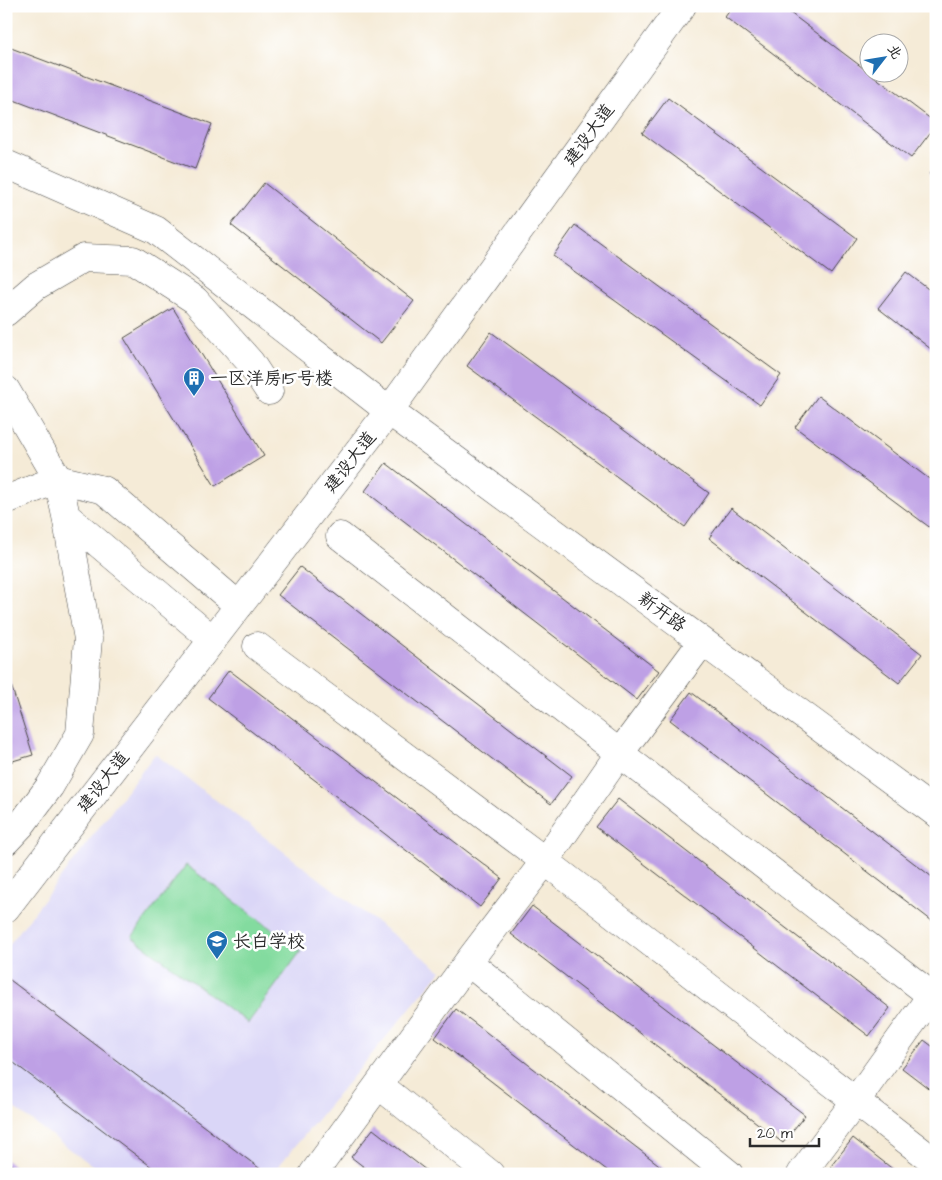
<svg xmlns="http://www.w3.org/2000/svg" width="942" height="1180" viewBox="0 0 942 1180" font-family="'Architects Daughter','LXGW WenKai TC',sans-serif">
<rect width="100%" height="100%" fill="#fff"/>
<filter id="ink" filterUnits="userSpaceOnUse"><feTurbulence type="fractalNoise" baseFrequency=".02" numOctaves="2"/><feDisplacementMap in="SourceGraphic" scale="10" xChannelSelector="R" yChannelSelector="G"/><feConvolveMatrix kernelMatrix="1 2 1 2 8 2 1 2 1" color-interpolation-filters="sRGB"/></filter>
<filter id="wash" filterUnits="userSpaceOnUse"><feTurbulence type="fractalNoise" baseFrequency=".0096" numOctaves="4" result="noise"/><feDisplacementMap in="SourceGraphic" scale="20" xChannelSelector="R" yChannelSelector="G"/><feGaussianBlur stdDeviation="1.12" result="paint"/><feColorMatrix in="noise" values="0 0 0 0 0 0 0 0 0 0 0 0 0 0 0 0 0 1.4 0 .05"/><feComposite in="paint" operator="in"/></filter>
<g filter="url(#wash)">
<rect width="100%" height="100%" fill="#f5ebd7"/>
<path fill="#dad6f7" d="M155,754L441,971L272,1174H104L6,1102V949Z"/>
<path fill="#83db9f" stroke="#578365" d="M186,865L301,951L248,1023L132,937Z"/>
<g id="blocks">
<path fill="#bea0e5" d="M733,6H781L936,123V125L911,158L725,17Z
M11,48L212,124L195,169L6,97V60Z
M668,98L857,238L831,274L642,133Z
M936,164V179L929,174Z
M264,183L414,301L381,343L231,225Z
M575,225L781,375L760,405L553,256Z
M906,272L936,295V353L878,308Z
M173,308L264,456L215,486L124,338Z
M491,332L709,493L685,527L467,366Z
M818,396L936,484V532L795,427Z
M386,463L659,671L637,700L365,491Z
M731,508L922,654L899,683L709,538Z
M300,567L572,776L551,804L278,595Z
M6,669L33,755L6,763Z
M229,670L502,878L480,907L208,698Z
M691,692L936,880V924L670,720Z
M618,799L890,1008L869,1036L596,827Z
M532,906L805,1115L783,1143L511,934Z
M6,977L263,1171L261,1174H161L6,1057Z
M456,1009L671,1174H612L435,1038Z
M924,1040L936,1049V1094L902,1068Z
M373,1129L431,1174H373L351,1157Z
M853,1138L899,1174H841L831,1166Z
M6,1160L24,1174H6Z"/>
</g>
</g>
<g filter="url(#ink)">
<use href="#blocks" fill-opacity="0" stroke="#494845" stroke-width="1"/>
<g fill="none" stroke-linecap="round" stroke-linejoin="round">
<g stroke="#494845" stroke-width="29">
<path id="minor" d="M6,164L156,230L389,411L936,813
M6,312L36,286L84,258L133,260L195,300L250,362L269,391
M6,390L58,479L66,516L88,639L80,734L50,786L21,825L6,841
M6,500L58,479L104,490L239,606
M66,516L213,640
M340,536L936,999
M257,646L545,861L936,1163
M6,908L389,411L682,6
M468,962L729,1174
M379,1085L490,1174
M313,1174L468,962L545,861L619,754L702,642
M801,1174L855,1102L936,989"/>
</g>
<use href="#minor" stroke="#fff" stroke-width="28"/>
</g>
</g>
<defs>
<g id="building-pin" transform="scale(1.125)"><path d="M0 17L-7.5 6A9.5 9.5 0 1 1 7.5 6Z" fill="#1f6fb2" stroke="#fff"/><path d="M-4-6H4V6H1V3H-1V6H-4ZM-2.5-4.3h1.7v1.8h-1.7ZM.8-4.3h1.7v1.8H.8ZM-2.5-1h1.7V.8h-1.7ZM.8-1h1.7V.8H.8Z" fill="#fff"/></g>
<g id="school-pin" transform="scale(1.125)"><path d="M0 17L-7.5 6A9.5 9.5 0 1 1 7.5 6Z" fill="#1f6fb2" stroke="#fff"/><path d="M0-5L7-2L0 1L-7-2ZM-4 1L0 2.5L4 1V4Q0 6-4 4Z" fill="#fff"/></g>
</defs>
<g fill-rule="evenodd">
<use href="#building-pin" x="194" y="378"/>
<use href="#school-pin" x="217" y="941"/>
</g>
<g text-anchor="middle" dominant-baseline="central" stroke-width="5" stroke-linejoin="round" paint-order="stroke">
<g font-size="18" fill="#2b2b2b" stroke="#fff">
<text transform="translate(589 135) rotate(-54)">建设大道</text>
<text transform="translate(350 462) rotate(-52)">建设大道</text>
<text transform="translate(662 612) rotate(36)">新开路</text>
<text transform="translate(103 782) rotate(-52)">建设大道</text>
</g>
<g font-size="18" fill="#2b2b2b" stroke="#fff" text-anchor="start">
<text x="210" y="378">一区洋房15号楼</text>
<text x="233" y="941">长白学校</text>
</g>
</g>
<rect width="942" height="1180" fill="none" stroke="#fff" stroke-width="25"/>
<g transform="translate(884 58) rotate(59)"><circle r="24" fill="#ffffff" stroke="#aaaaaa"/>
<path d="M0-4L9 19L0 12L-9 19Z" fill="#1f6fb2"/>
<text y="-8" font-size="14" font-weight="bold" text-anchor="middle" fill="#2b2b2b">北</text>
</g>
<path d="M750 1138v8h69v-8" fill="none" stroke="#2b2b2b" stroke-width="2.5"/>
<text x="757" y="1138" font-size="15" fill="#2b2b2b" stroke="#ffffff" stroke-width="4" paint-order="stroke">20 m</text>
</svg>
